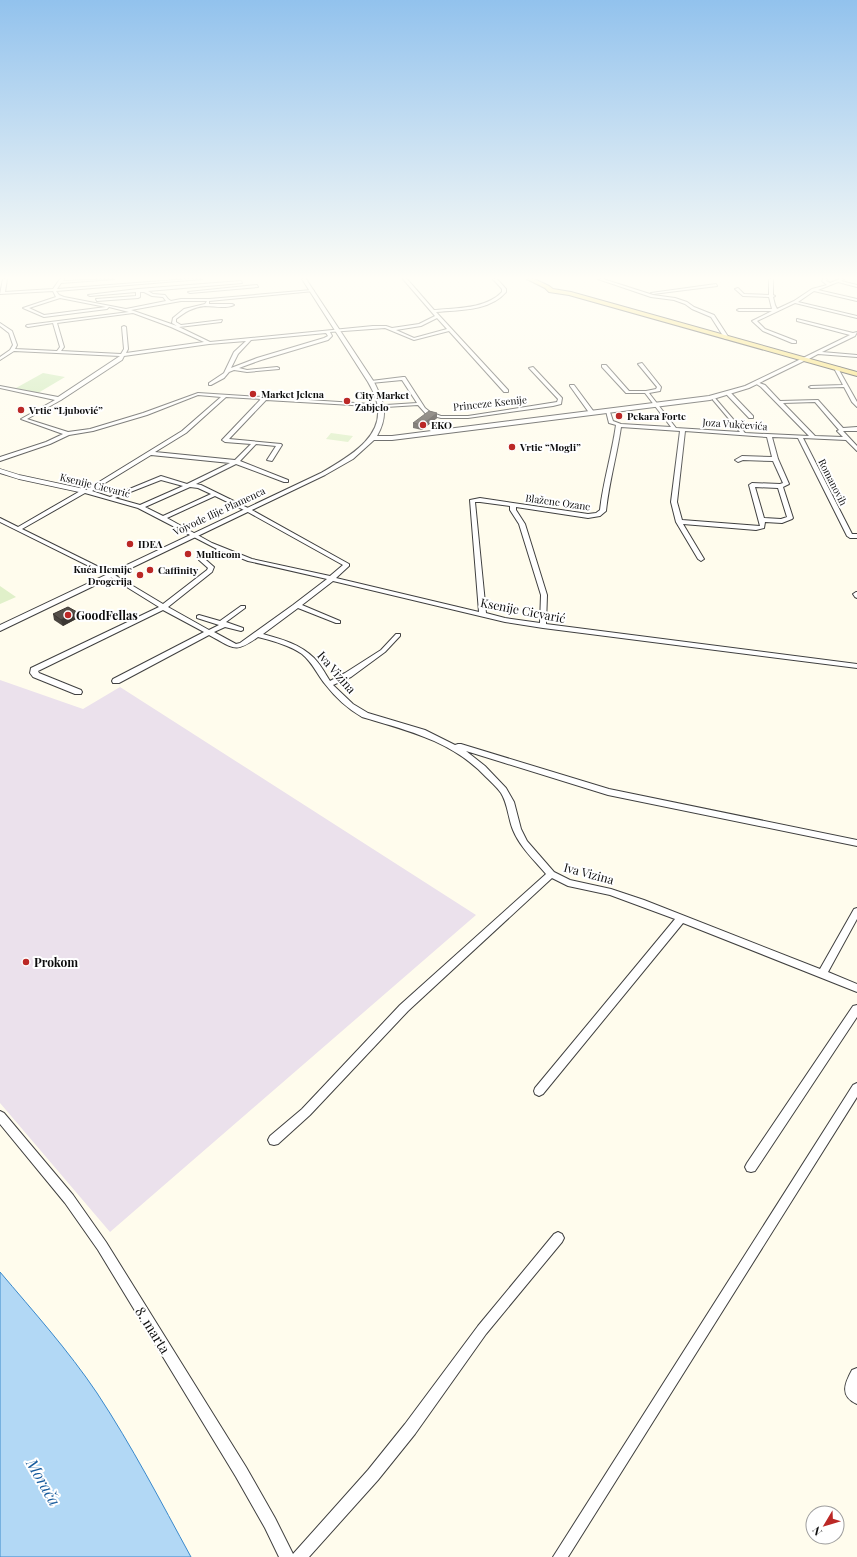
<svg xmlns="http://www.w3.org/2000/svg" width="857" height="1557" viewBox="0 0 857 1557" font-family="'Playfair Display',serif">
<rect width="100%" height="100%" fill="#fffced"/>
<path fill="#ebe1ec" d="M0,680L83,709L120,687L476,915L110,1232L0,1103Z"/>
<path fill="#cee9b7" d="M43,373L65,377L38,393L16,388Z"/>
<path fill="#e0f0c9" d="M331,433L353,436L348,442L326,439Z
M0,586L16,597L0,604Z"/>
<path fill="#b2d8f5" stroke="#3a89cc" d="M0,1272C33,1311 68,1350 97,1393C132,1446 161,1502 191,1557H0Z"/>
<g fill="none" stroke-linecap="round" stroke-linejoin="round">
<g stroke="#404040" stroke-width="5.5">
<path id="pedestrian" d="M0,471L19,477L84,491"/>
</g>
<g stroke="#404040" stroke-width="2">
<path id="minor" d="M3,279H7L5,292L53,289L60,279H64L63,281L114,279L61,283L57,289L189,279H202L56,291L59,295L64,297L126,309L166,301L163,297L152,296L144,292H140V297L138,298L97,301L96,299L136,296V292L90,296L88,295L138,289L241,281L242,283L148,291L153,294L165,295L168,299L171,301L181,299H209L312,290L314,291L209,301V304H232L234,305C225,309 214,306 205,306C193,307 185,312 176,319V322L181,325L222,320L221,322L179,327L210,342L373,326H386L392,328L419,324L435,316L403,279H407L434,310C456,308 486,309 502,292V289L493,279H497L506,289V292C490,311 459,310 436,312L508,390V392H504L449,331L414,340L385,328L330,332L332,336L328,340L261,360L239,368L247,370L277,367L279,368V369L247,372L234,370L229,372L224,378L211,385H209V383L224,373L234,352L246,341L209,344L124,356L122,360L61,400L27,419L68,432L90,429L143,413L198,393L386,405L417,403L402,380L371,383L369,382L371,381L403,377H405L425,408L430,412L441,416H468L557,402L558,399L529,368L533,367L562,398L561,404L553,406L468,418H441L426,414L418,405L386,407L266,400L229,439L281,444L282,445L272,461L267,460L276,446L256,444L240,461L288,480V482H284L236,464L196,484L201,485L250,509L349,564V566L336,578L479,612L470,500L480,498L588,514L596,513L600,510C603,482 612,454 616,425L609,423L606,411L610,412L613,421L621,424L671,427L645,393H626L602,367V365H606L629,391H646L656,389L657,387L638,364L642,363L661,387L660,391L649,393L676,428L740,432L713,400V399L715,398L745,433L809,436L761,387L755,383L757,382L765,385L780,401L818,400L843,428L857,427V431H843L857,446V451L846,440L803,438L852,534H857V538H850L847,536L798,438L772,437L778,459L789,484L783,487L793,518L792,519L782,523L765,522L764,528L756,530L683,524L704,559L701,561L698,559L676,522L671,502L680,431L621,427C617,455 609,482 606,511L600,516L588,518L516,507V510L525,524L547,595L546,624L857,664V668L543,628L505,622L333,581L302,605L340,621V623H336L298,608L263,634C281,639 300,644 314,658C320,664 325,673 330,681L345,673L381,650L396,634H400V636L385,652L351,677L333,685L353,704L368,713L425,730L455,745L458,744H461L609,789L857,840V846L608,795L466,751L485,766L506,788L514,802L521,829L527,841L554,872L570,880L611,889L644,900L820,969L854,909L857,908V919L828,972L857,984V992L683,923L543,1094L539,1096L535,1094L534,1091L535,1088L675,919L610,895L568,886L552,878L408,1011L310,1115L278,1144L274,1145L270,1144L268,1140L270,1136L302,1109L400,1005L546,874C534,860 520,847 513,830C508,818 508,804 501,793C497,787 491,782 486,777C452,741 409,731 362,717C348,709 335,697 325,684C317,674 312,662 302,654C289,645 273,641 258,637C234,654 234,648 209,635L119,683H113L112,681L113,679L204,632L163,610L38,671L39,673L81,690L82,692L81,694H75L33,677L30,673L31,668L159,607L109,576L0,522V518L18,527L82,490H86L182,431L221,397L198,395L147,415L93,431L69,435L50,444L0,461V457L46,442L63,434L21,419L55,400L0,388V386L58,397L120,356L14,351L0,360V357L10,350L13,345L9,333L0,326V323L12,331L17,345L15,349L57,351L60,347L53,323L28,327L26,326L27,325L129,312L109,307L107,309L44,317L23,308L56,297L53,291L0,294ZM60,298L106,307L44,315L29,308ZM181,301H207L205,304L184,309L173,318L172,323L177,326L131,310ZM133,313L171,327L204,342L126,353L128,349L126,327L124,326L122,327L124,349L121,354L61,351L64,347L57,323ZM437,318L447,329L414,338L396,330L421,326ZM326,333L328,336L324,338L257,358L231,368L238,354L251,340ZM226,397L261,399L222,440L225,442L251,444L235,460L155,452L186,433ZM815,402L839,430L837,431L843,437L815,436L783,403ZM685,431L767,437L772,457L742,456L735,460L738,462L743,460L773,461L783,483L780,484L752,483L749,485L760,526L682,520L677,502ZM151,455L230,463L187,484L161,476L110,497L92,491ZM161,480L183,486L140,505L115,498ZM190,487L198,488L211,494L163,516L145,507ZM755,487L778,488L787,517L781,519L764,518ZM85,493L138,508L217,549L199,560L208,568L207,570L163,604L113,574L22,529ZM215,496L246,511L343,565L330,576L252,559L212,543L167,518ZM475,502H480L510,506V510L519,524L541,595L540,623L505,618L486,613ZM223,551L248,561L327,579L293,605L240,643L236,644L214,632L225,627L241,631L243,630V628L226,622L245,608V606H241L220,621L199,615L197,616V618L219,625L209,630L168,607L212,572L214,567L206,560Z
M598,279H603L653,295L675,298L687,302L694,307L714,315L729,338L725,339L711,317L692,309L685,304L674,300L651,297Z
M769,279H773V295L775,296L773,297L775,305L777,309L794,301L812,289L827,285L822,281L823,279H827L826,281L830,283L840,279H844L841,281L857,285V287L838,282L818,290L857,299V301L814,291L798,302L857,316V318L795,303L757,321L765,329L796,341V343H792L763,331L752,321L772,311H739L737,310L739,309H772L769,297L743,296L735,289L738,288L744,294L769,295Z
M716,284L717,286L653,294L651,293Z
M257,285L258,287L190,293L188,292Z
M797,319L853,333L857,332L855,336L822,352L857,355V357L818,354L807,360H803V358L850,335L797,321Z
M837,367L841,368L839,370L857,402V407L852,402L844,387L811,388L809,387L811,386L843,385L835,370Z
M570,385H574L594,412V414H590L570,386Z
M727,393H731L753,416V418H749L727,395Z
M856,592H857V598L855,597L853,594Z
M857,1005V1017L755,1171L751,1172L747,1171L745,1167L747,1163L853,1006Z
M857,1083V1097L568,1557H553L853,1085Z
M0,1111L4,1113L73,1195L106,1242L246,1467L275,1518L293,1554L368,1470L405,1424L478,1326L554,1234L558,1232L562,1234L564,1238L562,1242L486,1334L415,1434L378,1480L309,1557H279L265,1528L236,1477L98,1250L65,1203L0,1124Z
M857,1368V1404C839,1396 845,1383 852,1370Z"/>
</g>
<g stroke="#404040" stroke-width="2">
<path id="tertiary" d="M302,279H306L374,382C384,402 389,415 377,436H392L709,396L745,386L803,358L808,359L749,388L710,400L392,440H374L353,459L325,475L0,631V625L321,473C348,457 388,436 376,399C374,393 371,387 368,382Z"/>
</g>
<g stroke="#1e1e1e" stroke-width="2">
<path id="primary" d="M527,279H534L549,286L553,289L571,292L857,372V376L569,295L549,292L545,288Z"/>
</g>
<use href="#pedestrian" stroke="#fff" stroke-width="4"/>
<use href="#minor" fill="#fff" fill-rule="evenodd"/>
<use href="#tertiary" fill="#fff" fill-rule="evenodd"/>
<use href="#primary" fill="#f7dc65" fill-rule="evenodd"/>
</g>
<path fill="#49443f" d="M437,413V418L422,430L413,428V423Z
M77,612L78,618L63,626L54,620L53,614Z"/>
<path fill="#3c3733" d="M437,413V418L422,430V425Z
M77,612L78,618L63,626L61,620Z"/>
<path fill="#554f49" stroke="#3c3733" d="M429,411L437,413L422,425L413,423Z
M68,607L77,612L61,620L53,614Z"/>
<linearGradient id="sky" x2="0" y2="1"><stop stop-color="#92c2ed"/><stop offset="0.56" stop-color="#fffef7"/><stop offset="1" stop-color="#fffef7" stop-opacity="0"/></linearGradient>
<rect width="857" height="497" fill="url(#sky)"/>
<g fill="#bb2826" stroke="#fff" stroke-width="1.5">
<circle cx="253" cy="394" r="4"/>
<circle cx="347" cy="401" r="4"/>
<circle cx="21" cy="410" r="4"/>
<circle cx="619" cy="416" r="4"/>
<circle cx="423" cy="425" r="4"/>
<circle cx="512" cy="447" r="4"/>
<circle cx="130" cy="544" r="4"/>
<circle cx="188" cy="554" r="4"/>
<circle cx="150" cy="570" r="4"/>
<circle cx="140" cy="575" r="4"/>
<circle cx="68" cy="615" r="4"/>
<circle cx="26" cy="962" r="4"/>
</g>
<g text-anchor="middle" dominant-baseline="central" stroke-width="4" stroke-linejoin="round" paint-order="stroke">
<g font-size="10" font-weight="bold" fill="#0d0d0d" stroke="#fff" text-anchor="start">
<text x="261" y="394">Market Jelena</text>
<text x="355" y="395">City Market<tspan x="355" dy="12">Zabjelo</tspan></text>
<text x="29" y="410">Vrtic “Ljubović”</text>
<text x="627" y="416">Pekara Forte</text>
<text x="431" y="425">EKO</text>
<text x="520" y="447">Vrtic “Mogli”</text>
<text x="138" y="544">IDEA</text>
<text x="196" y="554">Multicom</text>
<text x="132" y="569" text-anchor="end">Kuća Hemije<tspan x="132" dy="12">Drogerija</tspan></text>
<text x="158" y="570">Caffinity</text>
</g>
<g font-size="10" fill="#0d0d0d" stroke="#fff">
<text transform="translate(490 403) rotate(-6)">Princeze Ksenije</text>
<text transform="translate(735 424) rotate(4)">Joza Vukčevića</text>
<text transform="translate(833 482) rotate(63)">Romanovih</text>
<text transform="translate(95 485) rotate(14)">Ksenije Cicvarić</text>
<text transform="translate(558 502) rotate(8)">Blažene Ozane</text>
<text transform="translate(219 511) rotate(-25)">Vojvode Ilije Plamenca</text>
</g>
<g font-size="12" fill="#0d0d0d" stroke="#fff">
<text transform="translate(523 610) rotate(11)">Ksenije Cicvarić</text>
<text transform="translate(337 672) rotate(49)">Iva Vizina</text>
<text transform="translate(589 873) rotate(15)">Iva Vizina</text>
</g>
<g font-size="12" font-weight="bold" fill="#0d0d0d" stroke="#fff" text-anchor="start">
<text x="76" y="615">GoodFellas</text>
<text x="34" y="962">Prokom</text>
</g>
<g font-size="14" fill="#0d0d0d" stroke="#fff">
<text transform="translate(153 1330) rotate(58)">8. marta</text>
</g>
<g font-size="16" font-style="italic" fill="#175b9d" stroke="#fff">
<text transform="translate(44 1482) rotate(60)">Morača</text>
</g>
</g>
<g transform="translate(825 1525) rotate(232)"><circle r="19" fill="#ffffff" stroke="#9e9e9e"/>
<path d="M0-3L7 15L0 10L-7 15Z" fill="#bb2826"/>
<text y="-6" font-size="11" font-weight="bold" text-anchor="middle" fill="#0d0d0d">N</text>
</g>
</svg>
